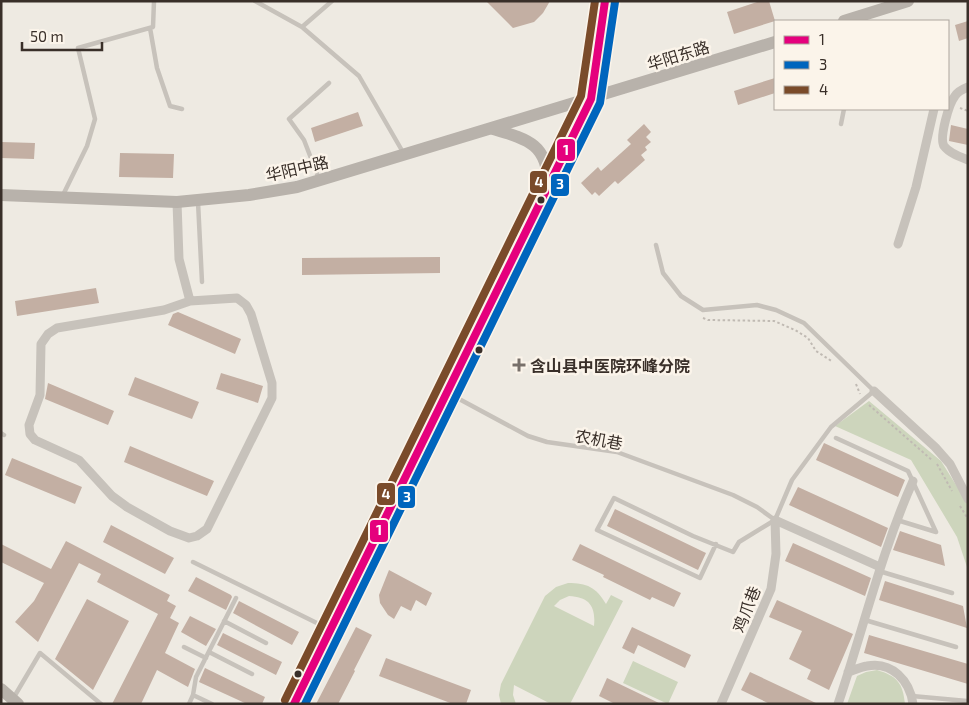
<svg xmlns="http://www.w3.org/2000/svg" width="969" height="705" viewBox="0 0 969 705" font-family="'Exo 2','Noto Sans SC',sans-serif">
<rect width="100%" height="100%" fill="#eeeae2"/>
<path fill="#cdd5bc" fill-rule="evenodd" d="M869,401L941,461L968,504V570L957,537L911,460L835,426Z
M568,583C587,583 596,587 606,604L611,595L623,601L570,704H551L514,685L513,695L516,704H501L499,695L501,684L545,596L556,587ZM569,596C589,597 596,606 594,626L554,606L560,600Z
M633,661L678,682L668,704L623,683Z
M877,670C897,676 903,683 905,704H847L857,676L866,672Z"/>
<path fill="#c3afa3" d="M486,1H550L543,13L534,22L513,28Z
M760,1H769L775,21L734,34L727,12Z
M968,21V38L959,41L955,25Z
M775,78V93L738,105L734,91Z
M358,112L363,126L315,142L311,128Z
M644,124L651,132L646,137L651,142L645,147L647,150L641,155L645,160L618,184L615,181L599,196L595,192L592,195L581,183L598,167L601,171L631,144L627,140Z
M951,125L968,129V145L949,141Z
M1,142L35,143L34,159L1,158Z
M120,153L174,154L173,178L119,177Z
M440,257V273L302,275V258Z
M96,288L99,303L17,316L15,301Z
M178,312L241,339L235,354L168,325L173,314Z
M221,373L263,386L258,403L216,389Z
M135,377L199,402L192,419L128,395Z
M48,383L114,411L108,425L45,399Z
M824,443L905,480L898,497L816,460Z
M130,446L214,481L207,496L124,462Z
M12,458L82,487L75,504L5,475Z
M798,487L888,528L881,547L789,505Z
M615,509L706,553L698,570L607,526Z
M111,525L174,558L165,574L103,542Z
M900,531L941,545L945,566L893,550Z
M66,541L170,595L167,601L176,606L170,618L179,623L165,653L195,669L188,687L157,670L141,704H112L158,614L97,582L101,574L79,563L38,642L15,622L34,601L44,583L1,562V544L51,569Z
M793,543L871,578L865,596L785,561Z
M580,544L681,593L674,607L652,597L650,600L603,577L604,575L572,560Z
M389,570L432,593L426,606L416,600L411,611L401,606L394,619L388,615L380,603L379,595Z
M196,577L231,595L232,597L226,610L188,591Z
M885,581L963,606L967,628L879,600Z
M87,599L129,621L93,690L55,659Z
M777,600L853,634L829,690L807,679L811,670L789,659L802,631L769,617Z
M239,601L299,632L292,645L233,613Z
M190,616L216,629L206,646L181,632Z
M356,627L372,635L354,670L355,671L338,704H316Z
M632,627L691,655L685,668L638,645L634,654L622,648Z
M223,633L282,662L276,675L217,645Z
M869,635L968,664V684L864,653Z
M386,658L471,690L466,704H453L379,676Z
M205,668L265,697L262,704H247L199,682Z
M750,672L818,704H770L741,690Z
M607,678L661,704H615L599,696Z"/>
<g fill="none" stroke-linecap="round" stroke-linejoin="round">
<path stroke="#c0bab3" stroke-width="2" stroke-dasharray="2.5 2.5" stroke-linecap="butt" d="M960,108L968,111
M703,318L708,320L774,321L795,330L808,338L816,351L833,362
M856,384L860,394
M869,405L933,461
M937,464L952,491
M960,506L968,519"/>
<path stroke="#c7c2bb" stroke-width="4.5" d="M255,1L302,27L359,76L404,154
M302,27L332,1
M150,28L157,68L170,106L182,109
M841,124L844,109
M319,179L304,140L289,119L329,83
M63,195L87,146L95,119L78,48L153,27L154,1
M198,202L202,282
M656,245L663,273L681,296L703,310L757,305L776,310L804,323L874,391L831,427L792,480L775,520L739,542L733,552L693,536L614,498L597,530L700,578L716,544
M448,393L528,436L547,442L617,452L733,495L757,507L775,520
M1,433L4,435
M836,438L908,471L936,532
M897,520L936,532
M193,562L329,629
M879,571L952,593
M865,620L956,647
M224,621L266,643
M184,647L206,658
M209,652L252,674
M193,695L212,704
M912,696L967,701
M14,697L40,653L101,704
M189,704L193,695L196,677L236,598"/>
<path stroke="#c7c2bb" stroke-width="9" d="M968,87C963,89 958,91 955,96C949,103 939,138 944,146C949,153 960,157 968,160
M177,202L179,259L190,301
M898,244L916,187L934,109
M237,298L246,305L251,314L272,383V398L207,529L197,536L189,538L170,531L127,507L112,496L79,460L35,440L30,434L29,425L40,395L41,344L48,334L57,328L164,310L190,301Z
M874,391L935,447L950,464L968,499
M848,672C854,670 861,667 867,666C892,661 910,681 913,704
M721,704L771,589L776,554L775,520L880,567
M838,704C863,630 881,553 913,481"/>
<path stroke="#b8b2ab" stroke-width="12" d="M844,21L908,1
M493,129C527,139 548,144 548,184
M1,195L177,202L249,195L297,187L775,42
M1,689L18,704
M294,704L591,99L605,1"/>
<g stroke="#fbf4ea" stroke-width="11">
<path id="bus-1" d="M294,704L591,99L605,1"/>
</g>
<g stroke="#fbf4ea" stroke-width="11">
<path id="bus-2" d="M305,704L600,103L615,2"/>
</g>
<g stroke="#fbf4ea" stroke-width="11">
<path id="bus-3" d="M285,700L581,96L595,1"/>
</g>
<use href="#bus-1" stroke="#e5007d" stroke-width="8"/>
<use href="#bus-2" stroke="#0065bd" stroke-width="8"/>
<use href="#bus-3" stroke="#7a4b2a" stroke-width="8"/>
</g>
<g fill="#392f29" stroke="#fbf4ea" stroke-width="2">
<circle cx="541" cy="200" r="4.5"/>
<circle cx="479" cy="350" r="4.5"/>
<circle cx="298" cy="674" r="4.5"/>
</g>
<path fill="#78706a" stroke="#fbf4ea" stroke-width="2" d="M516.5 357.5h5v5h5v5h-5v5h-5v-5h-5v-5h5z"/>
<g text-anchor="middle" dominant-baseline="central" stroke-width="5" stroke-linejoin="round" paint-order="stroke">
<g font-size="16" fill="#392f29" stroke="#fbf4ea">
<text transform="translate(678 55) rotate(-17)">华阳东路</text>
<text transform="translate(297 168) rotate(-13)">华阳中路</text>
<text transform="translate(599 439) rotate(10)">农机巷</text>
<text transform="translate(746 609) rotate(-68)">鸡爪巷</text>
</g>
<g font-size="16" font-weight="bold" fill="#392f29" stroke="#fbf4ea" text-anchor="start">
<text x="530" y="365">含山县中医院环峰分院</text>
</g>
</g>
<g stroke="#fbf4ea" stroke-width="2">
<rect x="556" y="138" width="20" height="24" rx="5" fill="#e5007d"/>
<rect x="529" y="170" width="19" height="24" rx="5" fill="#7a4b2a"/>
<rect x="550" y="173" width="20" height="24" rx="5" fill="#0065bd"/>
<rect x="376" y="482" width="20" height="24" rx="5" fill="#7a4b2a"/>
<rect x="397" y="485" width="19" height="24" rx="5" fill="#0065bd"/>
<rect x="369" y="519" width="20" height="24" rx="5" fill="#e5007d"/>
</g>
<g font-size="14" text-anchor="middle" font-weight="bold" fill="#fff">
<text x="566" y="155">1</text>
<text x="539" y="187">4</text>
<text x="560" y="189">3</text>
<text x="386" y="499">4</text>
<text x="407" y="502">3</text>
<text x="379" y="535">1</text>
</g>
<rect width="969" height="705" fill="none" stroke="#392f29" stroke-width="5"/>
<rect x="774" y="20" width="175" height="90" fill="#fbf4ea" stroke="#ada59d"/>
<rect x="784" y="36" width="25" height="8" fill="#e5007d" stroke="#ada59d"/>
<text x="819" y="45" font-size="15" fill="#392f29">1</text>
<rect x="784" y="61" width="25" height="8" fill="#0065bd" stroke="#ada59d"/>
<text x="819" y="70" font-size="15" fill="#392f29">3</text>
<rect x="784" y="86" width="25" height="8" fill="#7a4b2a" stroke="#ada59d"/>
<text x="819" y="95" font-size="15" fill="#392f29">4</text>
<path d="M22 42v8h80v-8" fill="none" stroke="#392f29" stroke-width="2.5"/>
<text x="30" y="42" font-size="15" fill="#392f29" stroke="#fbf4ea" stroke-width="4" paint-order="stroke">50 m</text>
</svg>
